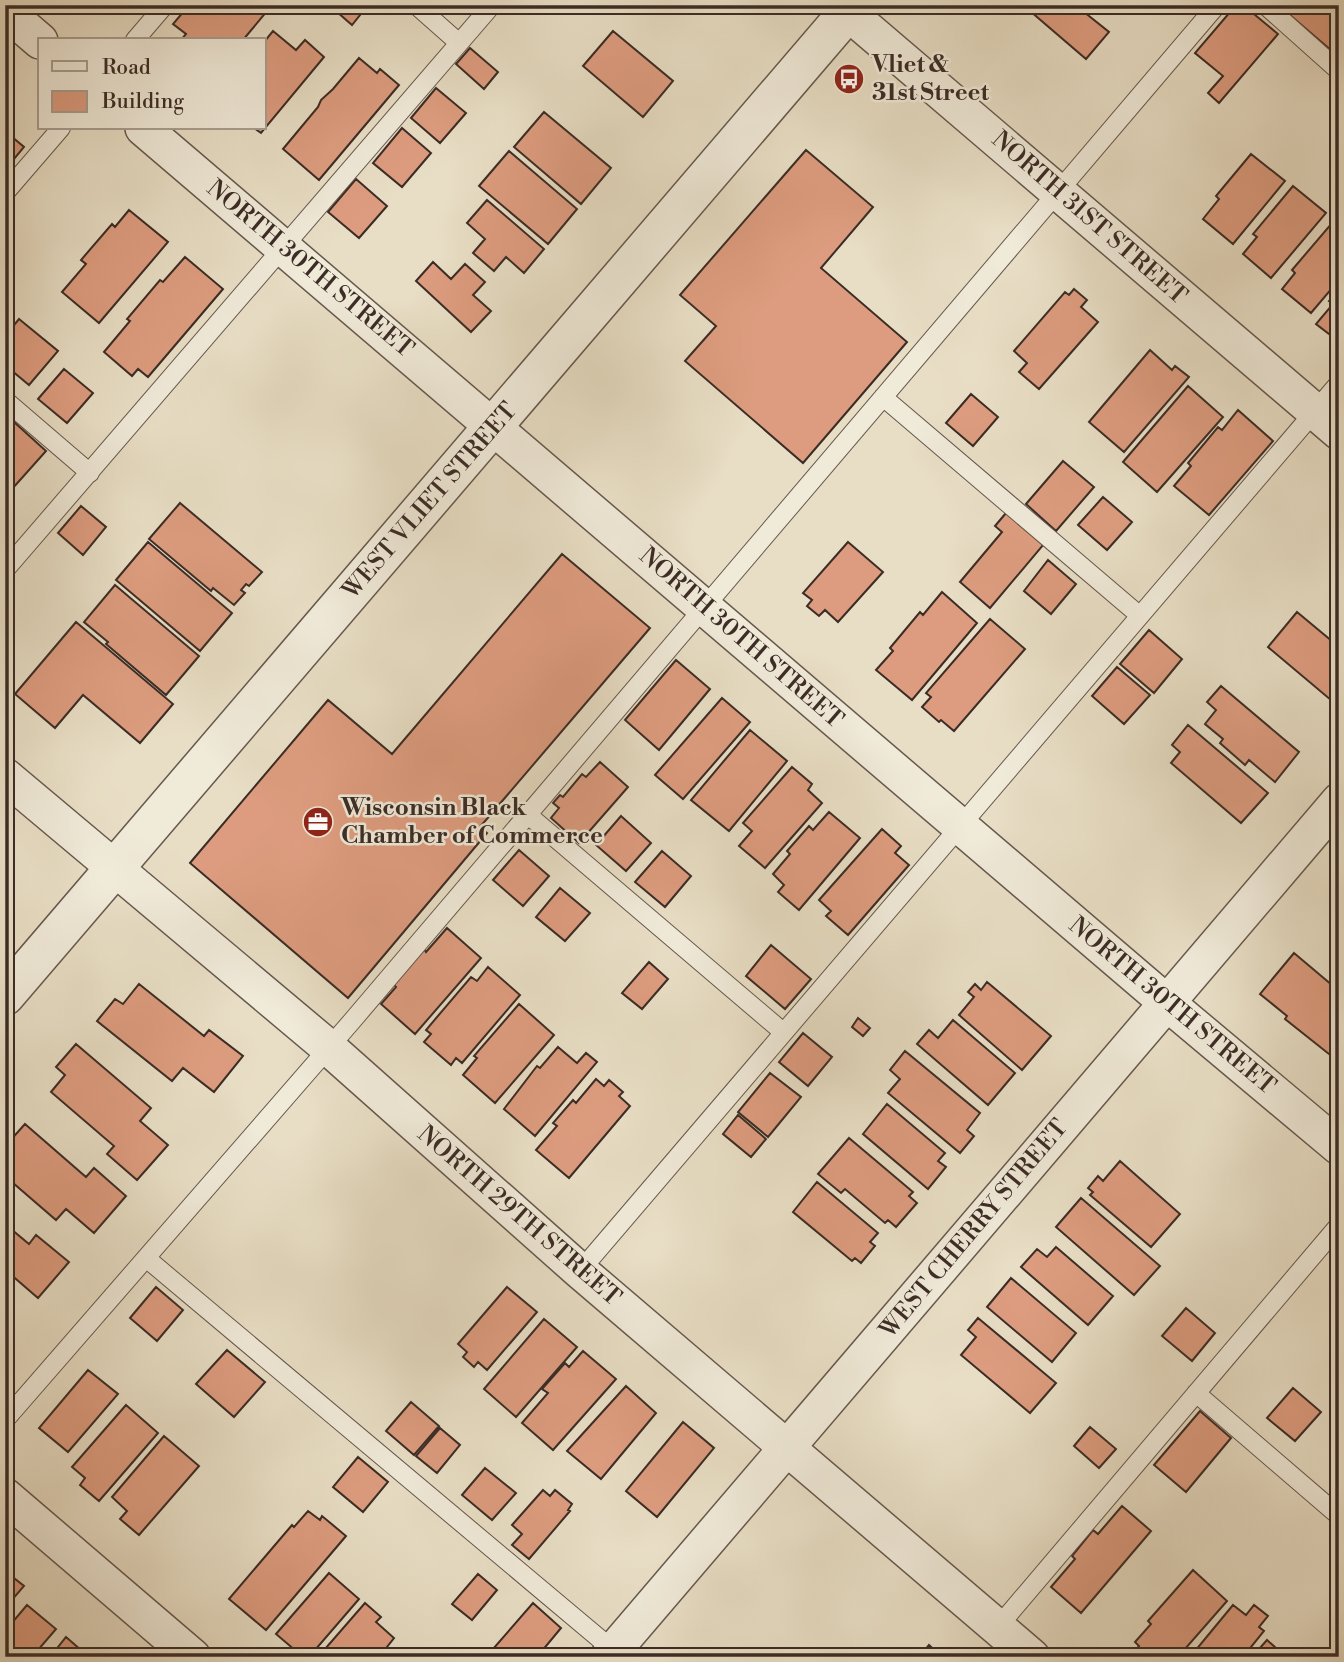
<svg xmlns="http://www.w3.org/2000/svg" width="1344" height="1662" viewBox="0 0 1344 1662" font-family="'Libre Bodoni',serif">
<rect width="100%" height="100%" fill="#e8dec5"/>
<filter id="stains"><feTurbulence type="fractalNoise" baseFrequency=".00286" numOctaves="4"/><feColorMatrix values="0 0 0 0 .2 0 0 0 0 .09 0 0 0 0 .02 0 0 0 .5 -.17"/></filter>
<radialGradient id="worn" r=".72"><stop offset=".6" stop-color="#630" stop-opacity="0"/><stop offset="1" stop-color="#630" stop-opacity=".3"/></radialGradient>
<path fill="#dd9c7f" stroke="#3b2c26" stroke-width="2" d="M189,5L199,7L272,5L243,40H181L186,34L173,24Z
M329,5H368L352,25Z
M1023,5H1082L1079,8L1109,32L1086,59Z
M1236,5H1243L1278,34L1219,103L1208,93L1223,76L1195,53Z
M1278,5H1339V57Z
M273,31L296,50L305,40L324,57L261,133L254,128H264V42Z
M613,31L673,81L643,117L583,66Z
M470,48L498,72L484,89L456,64Z
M359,58L377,73L380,69L399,85L319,180L283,149L318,107L321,100L333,89Z
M436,88L466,113L440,143L411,118Z
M544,112L611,168L581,204L514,147Z
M402,128L431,153L402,187L373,163Z
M5,131L24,147L5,170Z
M806,150L873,207L821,268L907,342L803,463L685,361L716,326L680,295Z
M509,151L577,209L548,244L479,186Z
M1251,154L1285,181L1233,244L1203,219L1219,199L1216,196Z
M356,179L387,206L359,238L328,212Z
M1293,186L1326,213L1271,278L1243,254L1257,237L1253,234Z
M487,200L544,249L524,273L506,257L494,271L473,253L485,239L467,223Z
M129,210L168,242L99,323L62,292L86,264L81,260L112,224L115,227Z
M1332,223L1339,228V280L1311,313L1282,289L1295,273L1292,270Z
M185,257L223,289L148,377L138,369L132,376L104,352L130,321L127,319L160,280L163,282Z
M433,262L451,279L465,264L485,282L473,295L491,311L471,332L416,281Z
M1074,289L1087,300L1081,307L1098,322L1039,389L1019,372L1027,363L1014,351L1065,292L1069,295Z
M1339,290V337L1335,334L1333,337L1316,324L1333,304L1329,301Z
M19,319L58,351L29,385L5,365V336Z
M1150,350L1172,370L1175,366L1189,377L1124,452L1089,422Z
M64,369L93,393L67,423L38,399Z
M1188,386L1223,417L1157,492L1123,462Z
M971,394L998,417L973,446L946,423Z
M1238,410L1273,441L1209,515L1174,486L1191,466L1188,463L1218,427L1222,430Z
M14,422L46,451L12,489L5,483V433Z
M1063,461L1094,487L1056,531L1026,504Z
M1103,497L1132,522L1107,550L1078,525Z
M180,503L262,572L249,586L246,584L241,590L245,593L234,605L213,588L211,591L149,539Z
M81,506L106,527L83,555L58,533Z
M1006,513L1044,544L990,608L960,582L1002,532L995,526Z
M148,542L232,613L200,651L116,580Z
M848,542L883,572L838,622L825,610L819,616L807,606L812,600L803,593Z
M562,554L650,628L480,827L487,833L348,998L190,863L328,700L392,754Z
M1048,560L1076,584L1051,614L1024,591Z
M115,585L199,656L166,695L106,644L108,642L84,622Z
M942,592L977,623L912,700L876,670L893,651L890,648L920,612L923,615Z
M1297,612L1339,647L1338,706L1268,647Z
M990,619L1025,649L954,731L941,720L939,722L922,707L931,697L926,693Z
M76,622L173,704L140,743L83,695L55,728L15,694Z
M1149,630L1182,659L1154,693L1120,664Z
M676,660L710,689L659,750L625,720Z
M1117,667L1150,695L1124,724L1092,696Z
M1221,686L1299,752L1275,782L1249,760L1245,765L1220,743L1223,739L1205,724L1216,710L1207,702Z
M722,698L750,722L683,799L655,775Z
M1188,725L1268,793L1241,823L1171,763L1180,752L1172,745Z
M750,730L787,761L729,831L691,800Z
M600,762L628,787L579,843L551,818L559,808L553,803L560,795L563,797L582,774L586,777Z
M792,767L812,784L808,790L822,803L765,868L739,846L752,831L743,823Z
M829,812L860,838L799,910L778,892L784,885L773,874L790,854L787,851L809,826L813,830Z
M621,816L651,843L626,871L596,845Z
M882,829L901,846L895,853L909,865L848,935L826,916L831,911L819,900Z
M519,850L549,876L523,906L493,880Z
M662,851L691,876L665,907L635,882Z
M560,888L590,913L565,941L536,917Z
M447,928L481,958L415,1034L381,1004L396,987L393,984L424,949L426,952Z
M771,945L811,979L785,1009L746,976Z
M1294,953L1339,991V1062L1285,1019L1287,1016L1260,994Z
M649,962L668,979L642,1009L622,993Z
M488,967L520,995L462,1063L456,1058L451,1065L424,1042L431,1034L426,1030L471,977L477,981Z
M987,982L1051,1036L1022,1070L959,1015L974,997L968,992L975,984L981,990Z
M139,984L204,1036L209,1030L243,1056L214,1092L183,1068L172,1081L97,1021L115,999L123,1004Z
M519,1004L554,1035L495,1103L463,1075L477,1058L474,1056Z
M858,1018L870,1028L863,1036L852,1027Z
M953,1020L1015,1073L988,1105L917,1044L929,1030L938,1038Z
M803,1033L832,1057L808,1086L779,1062Z
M76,1044L151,1108L140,1121L168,1145L137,1180L107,1154L114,1146L51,1092L65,1075L56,1067Z
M558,1047L577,1063L586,1053L597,1062L535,1136L504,1109L537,1066L540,1068Z
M905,1051L980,1113L967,1130L974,1136L960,1153L888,1093L900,1079L890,1070Z
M770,1073L801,1097L768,1137L738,1112Z
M596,1079L604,1086L609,1080L623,1092L619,1096L630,1106L569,1178L536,1150L557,1126L553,1123L573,1100L576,1103Z
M887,1104L945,1153L938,1161L946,1167L928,1189L863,1134Z
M738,1115L766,1139L751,1157L723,1134Z
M25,1124L86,1177L94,1168L126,1196L94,1233L66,1209L56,1220L5,1176V1140L8,1143Z
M849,1138L913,1192L909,1196L917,1203L896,1227L888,1220L885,1223L845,1189L841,1193L818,1174Z
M1120,1161L1180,1214L1151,1247L1090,1195L1093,1192L1088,1188L1098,1176L1103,1181Z
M817,1182L878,1233L870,1242L875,1246L861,1263L855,1258L852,1261L793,1212Z
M1081,1198L1160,1266L1134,1295L1056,1227Z
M5,1224L29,1244L36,1235L69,1262L38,1298L9,1273L5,1278Z
M1056,1247L1113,1296L1088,1325L1021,1267L1037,1249L1047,1257Z
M1011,1278L1076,1333L1052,1362L987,1307Z
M156,1287L183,1310L157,1341L130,1318Z
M507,1287L537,1312L487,1370L478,1362L474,1367L463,1357L467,1352L458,1344Z
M1186,1308L1215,1333L1192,1361L1162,1336Z
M978,1318L1056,1383L1030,1413L961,1355L976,1337L968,1330Z
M544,1319L577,1347L516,1417L484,1389Z
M227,1350L265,1382L234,1417L196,1384Z
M583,1351L616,1379L553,1450L522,1423L548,1393L542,1389L565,1363L569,1367Z
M88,1370L118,1394L68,1452L39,1428Z
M626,1386L656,1413L601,1479L567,1451Z
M1293,1388L1321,1412L1295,1441L1267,1418Z
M411,1402L439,1426L414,1455L386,1431Z
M126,1405L158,1433L99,1501L80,1485L85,1478L72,1467Z
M1200,1411L1231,1438L1186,1492L1154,1465Z
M683,1422L714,1448L657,1517L626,1491Z
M1090,1427L1116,1449L1099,1468L1074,1446Z
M440,1428L460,1445L437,1473L416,1456Z
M164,1436L199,1466L139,1535L120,1519L127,1511L112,1497Z
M358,1457L388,1482L363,1512L333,1487Z
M485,1468L516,1493L492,1520L462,1495Z
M543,1490L550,1496L555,1490L572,1504L568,1510L570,1511L529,1559L512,1545L522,1534L512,1525Z
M1122,1506L1151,1531L1081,1613L1051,1587L1075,1559L1072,1556L1093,1530L1098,1534Z
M308,1511L320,1520L322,1516L346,1536L266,1630L229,1599L292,1525L294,1527Z
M1193,1570L1227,1601L1178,1657H1139L1134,1652L1139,1646L1135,1642L1151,1624L1148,1621Z
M5,1571L24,1586L5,1608Z
M329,1573L359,1599L309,1657H303L276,1634Z
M478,1574L497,1590L472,1620L452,1604Z
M365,1603L381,1617L376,1622L394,1638L379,1657H318Z
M533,1603L561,1628L537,1657H486Z
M27,1605L56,1629L32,1657H5V1631Z
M1233,1605L1246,1615L1254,1605L1268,1616L1259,1627L1264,1631L1243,1657H1190Z
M66,1637L89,1657H43L50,1649L54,1652Z
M1267,1640L1286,1657H1252Z
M929,1645L942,1657H919Z"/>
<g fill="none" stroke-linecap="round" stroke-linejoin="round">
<g stroke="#66584e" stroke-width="20">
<path id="service" d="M416,5L459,43
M1265,5L1339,71
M135,40L165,5
M5,193L61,128
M883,397L1139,615
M5,400L90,473
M5,570L492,5
M527,814L783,1032
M146,1258L619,1655
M580,1271L1339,383
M1196,1393L1339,1516
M5,1420L352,1021L1217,5
M997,1628L1339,1225"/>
</g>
<g stroke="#66584e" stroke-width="38">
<path id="minor" d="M839,5L1339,432
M5,11L40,41
M143,128L1166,1002L1339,1147
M5,776L329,1048L580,1271L1032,1657
M5,1496L193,1657
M608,1657C853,1373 1095,1086 1339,801"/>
</g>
<g stroke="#66584e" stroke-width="41">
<path id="tertiary" d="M5,996L854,5"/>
</g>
<use href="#service" stroke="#f0ead9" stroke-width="18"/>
<use href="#minor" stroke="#f0ead9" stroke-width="35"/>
<use href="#tertiary" stroke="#f0ead9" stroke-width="38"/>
</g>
<defs>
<g id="bus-disc" transform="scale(1.575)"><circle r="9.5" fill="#8f2418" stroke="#f0ead9"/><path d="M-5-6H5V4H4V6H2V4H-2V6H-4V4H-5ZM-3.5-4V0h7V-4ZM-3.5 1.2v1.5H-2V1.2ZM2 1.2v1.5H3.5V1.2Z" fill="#fff"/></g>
<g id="office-disc" transform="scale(1.575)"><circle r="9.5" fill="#8f2418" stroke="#f0ead9"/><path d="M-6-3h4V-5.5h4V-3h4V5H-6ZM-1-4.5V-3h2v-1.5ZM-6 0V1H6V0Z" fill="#fff"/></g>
</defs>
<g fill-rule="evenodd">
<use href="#bus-disc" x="849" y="79"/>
<use href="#office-disc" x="318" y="822"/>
</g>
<g text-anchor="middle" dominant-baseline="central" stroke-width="5" stroke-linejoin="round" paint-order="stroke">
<g font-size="24" font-weight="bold" fill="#3b2c26" stroke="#f0ead9" text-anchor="start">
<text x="872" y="65">Vliet &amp;<tspan x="872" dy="28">31st Street</tspan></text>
<text x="341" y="808">Wisconsin Black<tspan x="341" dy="28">Chamber of Commerce</tspan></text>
</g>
<g font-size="24" fill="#3b2c26" stroke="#f0ead9">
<text transform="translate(1089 218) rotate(41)">NORTH 31ST STREET</text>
<text transform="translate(310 269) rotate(40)">NORTH 30TH STREET</text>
<text transform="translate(430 501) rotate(-49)">WEST VLIET STREET</text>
<text transform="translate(741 638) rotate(41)">NORTH 30TH STREET</text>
<text transform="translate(1172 1006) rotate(40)">NORTH 30TH STREET</text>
<text transform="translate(519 1216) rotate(41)">NORTH 29TH STREET</text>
<text transform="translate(974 1229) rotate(-50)">WEST CHERRY STREET</text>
</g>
</g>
<rect width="1344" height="1662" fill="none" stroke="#e8dec5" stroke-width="28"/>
<rect x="7" y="7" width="1330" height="1648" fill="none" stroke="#3b2c26" stroke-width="3.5"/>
<rect x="14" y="14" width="1316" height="1634" fill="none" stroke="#3b2c26" stroke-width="2"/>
<rect x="38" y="38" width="228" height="91" fill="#f0ead9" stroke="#a89e91" stroke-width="2"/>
<rect x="52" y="61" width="35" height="10" fill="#f0ead9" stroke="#a89e91" stroke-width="2"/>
<text x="102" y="74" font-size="21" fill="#3b2c26">Road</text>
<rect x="52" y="91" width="35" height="21" fill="#dd9c7f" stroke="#a89e91" stroke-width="2"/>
<text x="102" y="108" font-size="21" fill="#3b2c26">Building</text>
<rect width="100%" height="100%" filter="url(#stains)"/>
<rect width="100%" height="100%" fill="url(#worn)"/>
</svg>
